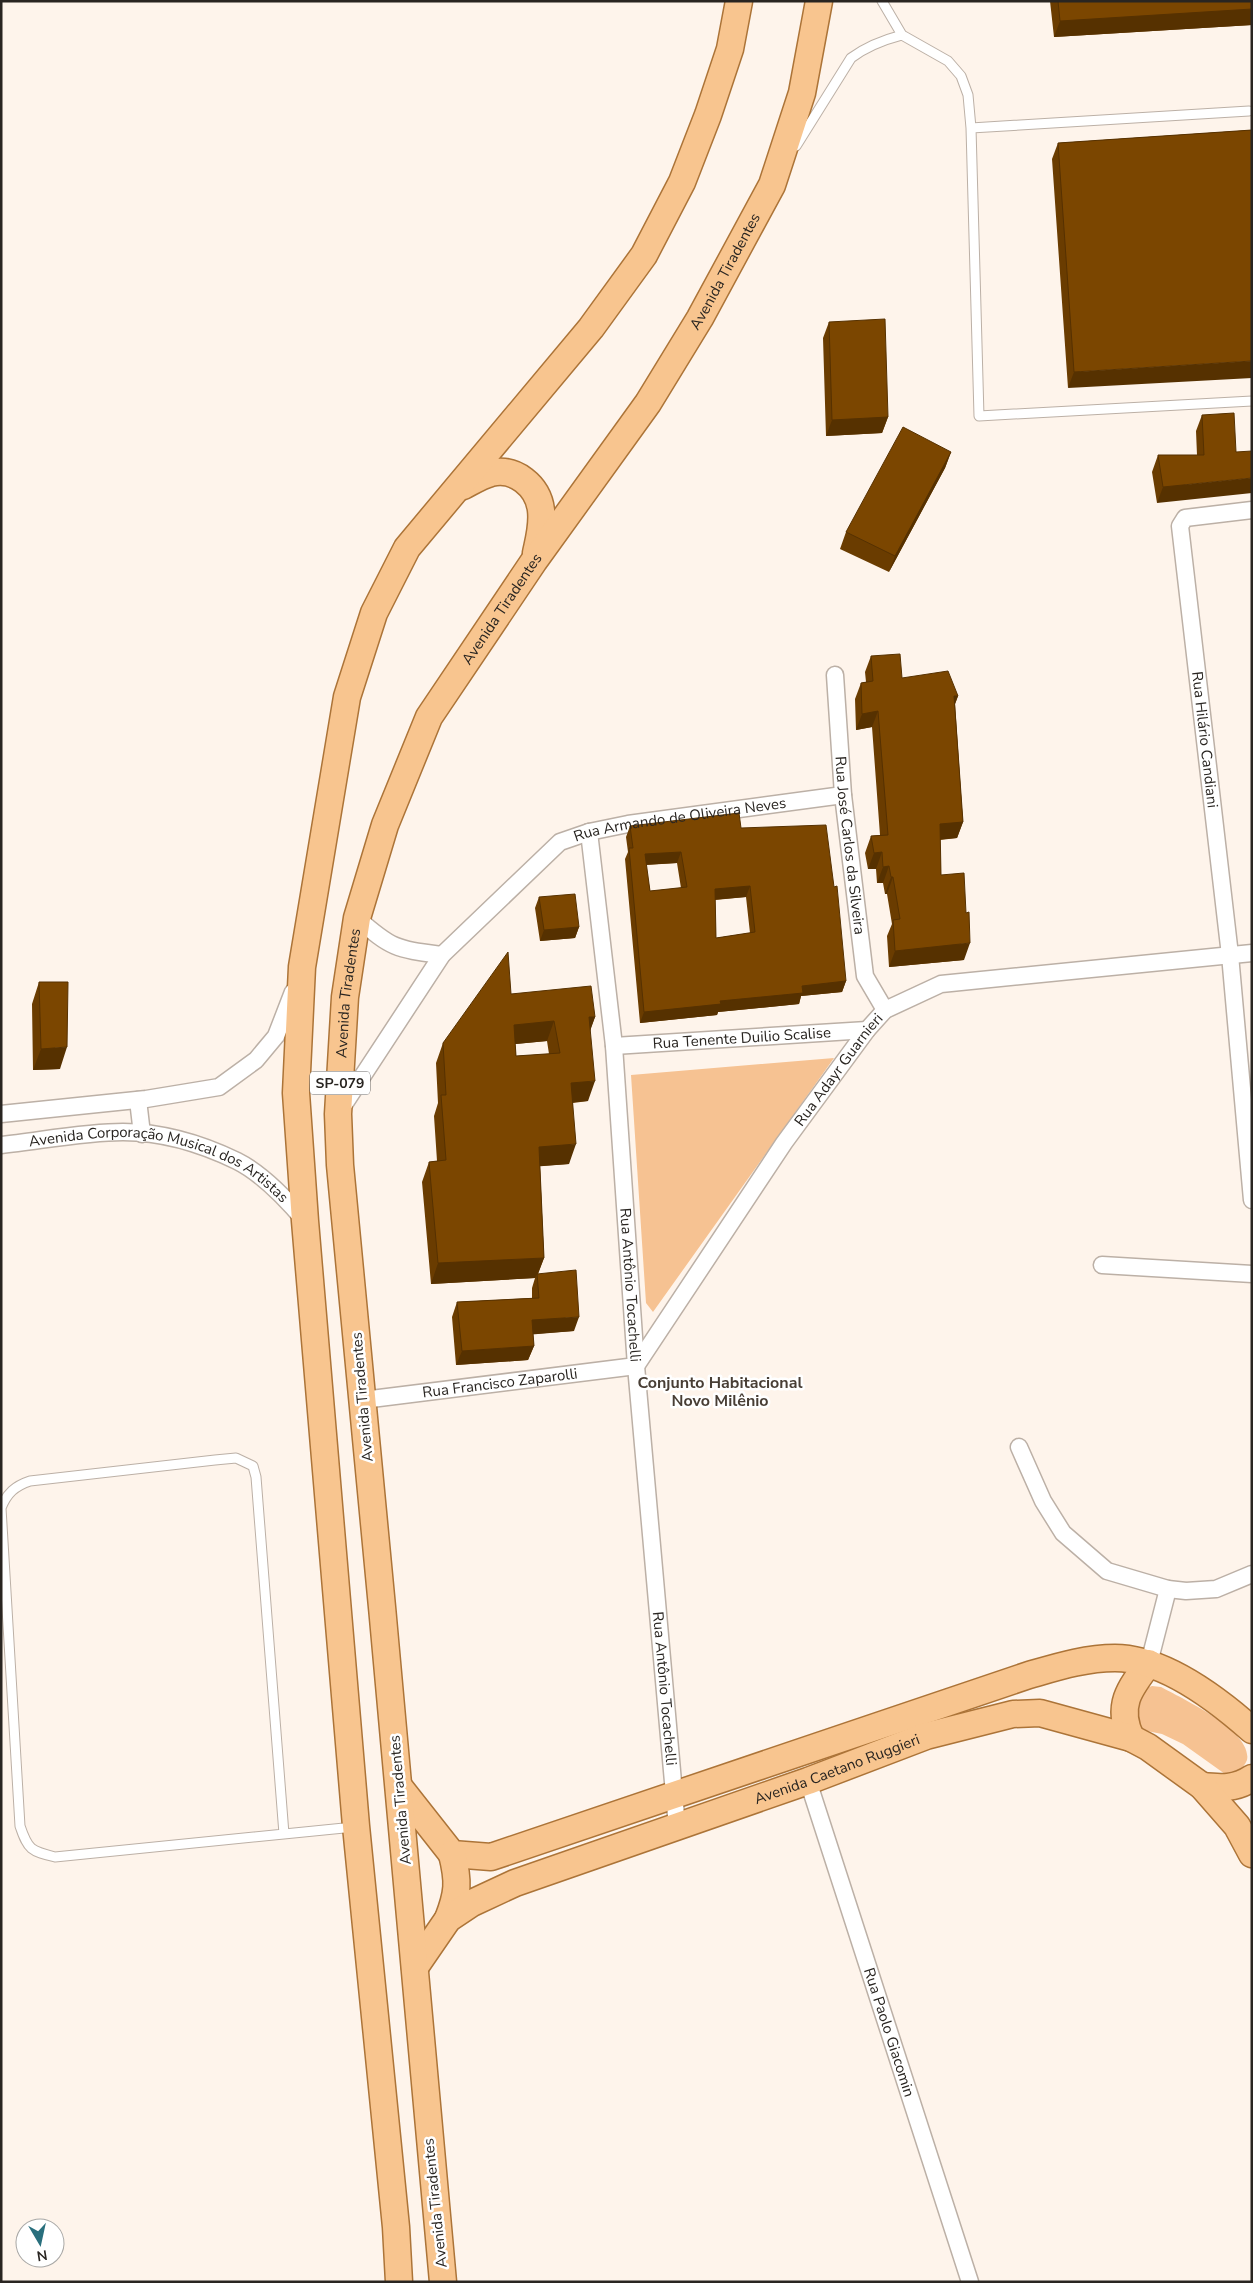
<svg xmlns="http://www.w3.org/2000/svg" width="1253" height="2283" viewBox="0 0 1253 2283" font-family="'Nunito Sans',sans-serif">
<rect width="100%" height="100%" fill="#fef4eb"/>
<path fill="#f6c292" d="M834,1058L653,1312L646,1303L631,1075Z
M1152,1686L1161,1687C1181,1698 1253,1731 1247,1760C1243,1770 1235,1773 1225,1774L1183,1744L1162,1734L1142,1730L1136,1724L1134,1701L1144,1689Z"/>
<g fill="none" stroke-linecap="round" stroke-linejoin="round">
<g stroke="#bcb0a6" stroke-width="11">
<path id="lane" d="M882,1L902,35L948,61L961,76L968,95L971,128L979,416L1252,401
M971,128L1249,111
M796,146L851,58C867,46 883,40 902,35
M284,1834L256,1477L253,1466L236,1458L215,1460L30,1481C15,1486 7,1493 1,1508L20,1826C28,1850 31,1851 55,1857L354,1827"/>
</g>
<g stroke="#bcb0a6" stroke-width="19">
<g id="street">
<path id="s1" d="M1252,510L1185,518L1180,526L1230,955L1252,1200"/>
<path id="s2" d="M835,675L843,795L865,976L885,1010"/>
<path id="s3" d="M589,832L614,1046L636,1366L677,1827"/>
<path d="M357,918C392,949 396,949 442,955"/>
<path id="s4" d="M614,1046L867,1030"/>
<path d="M138,1100L142,1134"/>
<path id="s5" d="M341,1109L442,955L560,842L589,832L628,824L843,795"/>
<path d="M1,1114L146,1099L219,1087L256,1060L276,1036L293,992"/>
<path id="s6" d="M1,1145C39,1141 85,1132 123,1132C162,1132 202,1144 237,1161C261,1173 288,1201 305,1221"/>
<path d="M1102,1265L1252,1274"/>
<path id="s7" d="M636,1366L784,1143L867,1030L885,1010L941,984L1252,953"/>
<path id="s8" d="M363,1400L636,1366"/>
<path d="M1019,1447L1043,1501L1063,1533L1107,1571L1168,1589L1186,1591L1216,1589L1252,1574"/>
<path d="M1149,1663L1168,1589"/>
<path id="s9" d="M808,1781L970,2282"/>
</g>
</g>
<g stroke="#ac7438" stroke-width="29">
<g id="primary">
<path d="M463,486C471,482 482,475 491,473C515,467 538,486 541,510C543,525 539,539 536,553"/>
<path d="M1131,1738C1116,1706 1129,1689 1149,1663"/>
<path d="M1202,1786C1221,1788 1236,1789 1252,1778"/>
<path d="M400,1788L452,1854L491,1857L1029,1675C1057,1667 1085,1658 1115,1658C1164,1658 1217,1699 1252,1730"/>
<path d="M448,1919C458,1893 459,1882 452,1854"/>
<path id="s10" d="M415,1967L448,1919L472,1903L515,1883L808,1781L926,1736L1013,1714L1040,1713L1131,1738L1148,1747L1202,1786L1237,1826L1252,1854"/>
<path d="M399,2282L396,2227L356,1826L305,1221L296,1093L302,967L347,697L374,613L407,548L591,328L644,255L682,182L708,115L730,49L739,1"/>
<path id="s11" d="M443,2282C409,1910 377,1537 340,1165L338,1114L345,997L357,918L385,825L429,717L534,561L648,403L700,318L772,185L802,93L819,1"/>
</g>
</g>
<use href="#lane" stroke="#fff" stroke-width="9"/>
<use href="#street" stroke="#fff" stroke-width="16"/>
<use href="#primary" stroke="#f8c58f" stroke-width="26"/>
</g>
<path fill="#6a3c00" fill-rule="evenodd" d="M1050,1H1252V25L1054,37Z
M1252,130L1068,388L1052,159L1058,143Z
M829,322L888,417L882,433L826,436L823,338Z
M1202,415L1236,452L1157,503L1152,472L1158,455H1197L1196,431Z
M951,452L945,468L889,572L840,549L846,532Z
M871,656L902,678L958,696L955,704L963,822L957,838L940,840L941,875L964,960L889,967L887,936L892,924L887,894H885L883,883H877L876,869H868L865,853L871,836L880,835L872,727L856,730L855,699L861,683L866,682L865,672Z
M630,826L741,828L846,981L842,992L801,996L799,1004L718,1012L717,1015L640,1023L625,859L628,852L626,837ZM677,863L681,888L650,891L646,865ZM746,897L750,933L716,938L715,900Z
M539,897L579,927L575,938L540,941L535,908Z
M39,982L60,1069L33,1070L32,1004Z
M511,994L595,1017L590,1030L588,1101L573,1103L569,1164L540,1166L544,1258L538,1274L574,1331L533,1334L534,1346L528,1360L456,1365L452,1317L457,1302L532,1298V1288L535,1278L431,1284L422,1182L429,1162L437,1161L434,1116L438,1103L436,1063L443,1043ZM547,1041L549,1054L516,1056L515,1044Z"/>
<path fill="#563100" d="M1252,9V25L1054,37L1060,21Z
M1252,361V378L1068,388L1074,372Z
M888,417L882,433L826,436L832,420Z
M951,452L945,468L889,572L895,556Z
M1252,478V493L1157,503L1163,487Z
M954,696H958L952,712Z
M878,711L872,727L856,730L862,714Z
M963,822L957,838L934,840L940,824Z
M681,852L677,863L641,865L645,854Z
M882,852L876,869H868L874,853Z
M889,866L883,883H877L883,867Z
M891,877H893L887,894H885Z
M750,886L746,897L711,900L715,889Z
M579,927L575,938L540,941L544,930Z
M970,943L964,960L889,967L895,951Z
M846,981L842,992L801,996L799,1004L718,1012L717,1015L640,1023L644,1012L720,1001L802,986Z
M589,1017H595L588,1037Z
M554,1021L547,1041L506,1045L514,1025Z
M67,1047L60,1069L33,1070L41,1049Z
M595,1081L588,1101L564,1103L571,1083Z
M576,1144L569,1164L531,1167L539,1147Z
M544,1258L537,1276V1274L535,1278L431,1284L438,1263Z
M579,1317L574,1331L526,1335L532,1320Z
M534,1346L528,1360L456,1365L462,1351Z"/>
<path fill="#7b4600" stroke="#563100" fill-rule="evenodd" d="M1058,1H1252V9L1060,21Z
M1252,130V361L1074,372L1058,143Z
M885,319L888,417L832,420L829,322Z
M1234,413L1236,452L1252,451V478L1163,487L1158,455H1204L1202,415Z
M903,427L951,452L895,556L846,532Z
M900,654L902,678L948,671L958,696H954L963,822L940,824L941,875L964,873L966,913L969,912L970,943L895,951L893,920L900,919L893,877H891L889,866L883,867L882,852L874,853L871,836L888,835L878,711L862,714L861,683L873,681L871,656Z
M739,813L741,828L826,825L834,887L837,886L846,981L802,986L803,993L720,1001L721,1004L644,1012L629,848H633L630,826ZM681,852L687,887L650,891L645,854ZM750,886L755,932L716,938L715,889Z
M575,894L579,927L544,930L539,897Z
M508,952L511,994L591,986L595,1017H589L595,1081L571,1083L576,1144L539,1147L544,1258L438,1263L429,1162L446,1160L441,1095H446L443,1043ZM554,1021L560,1053L516,1056L514,1025Z
M39,982H68L67,1047L41,1049Z
M576,1270L579,1317L532,1320L534,1346L462,1351L457,1302L539,1298L537,1274Z"/>
<g text-anchor="middle" dominant-baseline="central" stroke-width="5" stroke-linejoin="round" paint-order="stroke">
<rect fill="#fff" stroke="#696664" stroke-width="1" x="310" y="1071.5" width="60" height="23" rx="4"/>
<g font-size="14" font-weight="bold" fill="#292521">
<text x="340" y="1083">SP-079</text>
</g>
<g font-size="15" fill="#292521" stroke="#fff">
<text stroke="none"><textPath href="#s11" startOffset="2119">Avenida Tiradentes</textPath></text>
<text stroke="none"><textPath href="#s11" startOffset="1714">Avenida Tiradentes</textPath></text>
<text stroke="none"><textPath href="#s1" startOffset="292">Rua Hilário Candiani</textPath></text>
<text stroke="none"><textPath href="#s5" startOffset="470">Rua Armando de Oliveira Neves</textPath></text>
<text stroke="none"><textPath href="#s2" startOffset="171">Rua José Carlos da Silveira</textPath></text>
<text stroke="none"><textPath href="#s11" startOffset="1294">Avenida Tiradentes</textPath></text>
<text stroke="none"><textPath href="#s4" startOffset="128">Rua Tenente Duilio Scalise</textPath></text>
<text stroke="none"><textPath href="#s7" startOffset="359">Rua Adayr Guarnieri</textPath></text>
<text stroke="none"><textPath href="#s6" startOffset="166">Avenida Corporação Musical dos Artistas</textPath></text>
<text stroke="none"><textPath href="#s3" startOffset="455">Rua Antônio Tocachelli</textPath></text>
<text stroke="none"><textPath href="#s8" startOffset="138">Rua Francisco Zaparolli</textPath></text>
<text transform="translate(362 1397) rotate(-95)">Avenida Tiradentes</text>
<text stroke="none"><textPath href="#s3" startOffset="860">Rua Antônio Tocachelli</textPath></text>
<text stroke="none"><textPath href="#s10" startOffset="476">Avenida Caetano Ruggieri</textPath></text>
<text transform="translate(400 1800) rotate(-95)">Avenida Tiradentes</text>
<text stroke="none"><textPath href="#s9" startOffset="264">Rua Paolo Giacomin</textPath></text>
<text transform="translate(435 2203) rotate(-96)">Avenida Tiradentes</text>
</g>
<g font-size="16" font-weight="bold" fill="#483e35" stroke="#fff">
<text x="720" y="1383">Conjunto Habitacional<tspan x="720" dy="18">Novo Milênio</tspan></text>
</g>
</g>
<rect width="1253" height="2283" fill="none" stroke="#292521" stroke-width="5"/>
<g transform="translate(40 2243) rotate(171)"><circle r="24" fill="#ffffff" stroke="#a9a8a6"/>
<path d="M0-4L9 19L0 12L-9 19Z" fill="#296f7d"/>
<text y="-8" font-size="14" font-weight="bold" text-anchor="middle" fill="#292521">N</text>
</g>
</svg>
